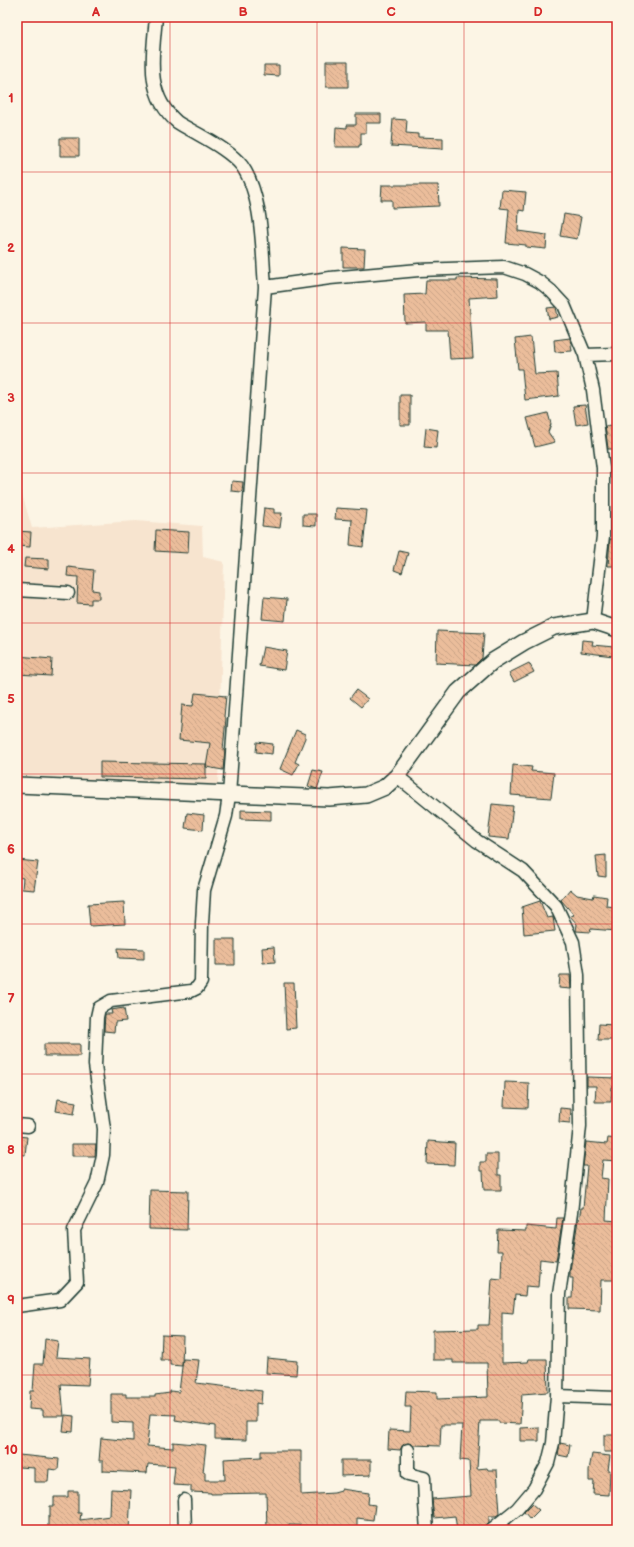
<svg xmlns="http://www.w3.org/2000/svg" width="634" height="1547" viewBox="0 0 634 1547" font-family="'Balsamiq Sans',sans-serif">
<defs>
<pattern id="building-back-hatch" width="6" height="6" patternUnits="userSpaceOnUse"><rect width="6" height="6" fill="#ebbd9b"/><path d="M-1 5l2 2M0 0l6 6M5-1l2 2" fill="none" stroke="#c9a386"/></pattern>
</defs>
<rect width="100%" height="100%" fill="#fcf5e5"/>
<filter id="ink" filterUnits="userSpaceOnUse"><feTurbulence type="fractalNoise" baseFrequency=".025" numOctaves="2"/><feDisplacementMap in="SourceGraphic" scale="8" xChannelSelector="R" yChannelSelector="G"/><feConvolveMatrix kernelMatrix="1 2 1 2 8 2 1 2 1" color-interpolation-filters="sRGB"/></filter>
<g filter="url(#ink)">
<path fill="#f7e4cf" d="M17,477L32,528L136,521L202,526L203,557L224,562L218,785L17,776Z"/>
<path fill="url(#building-back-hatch)" stroke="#1f3d34" d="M326,61H348V87H326Z
M264,65H279V76L264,75Z
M356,114H381V123H366V133H361V145H359V147H335L336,127L347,128V125H356Z
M393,119L407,120L406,133L418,134V137L443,138V149L391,146Z
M60,138H79V156H60Z
M382,185H438L439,206L392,208V200H381Z
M502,190L526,192L524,211L519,210L518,231L547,235L546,249L526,247V245L506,243L509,209L500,208Z
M564,214L581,217L577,239L560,236Z
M343,248L365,249L364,267H343Z
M457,278L497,279L498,296L469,298L473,358L450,359L448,330H426V322L405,323L404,295L425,294L426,280H457Z
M556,307L558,317L549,319L547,308Z
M531,337L535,374L557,373L559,396L525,400L522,369H518L515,339Z
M570,338L572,351L555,352L554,340Z
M400,395H410V425H400Z
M585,405L588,423L576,425L573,406Z
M548,413L551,424L548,432L555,442L535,447L527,418Z
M605,426L617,427V449H608Z
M426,428L438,430L436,448L424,447Z
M232,481L243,482L242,492L231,491Z
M264,508L274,509V513H282L280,528L262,526Z
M336,508L367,510L363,547L350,545L352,520L335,519Z
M303,514H316V526L303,525Z
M156,530L189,532L188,553L155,551Z
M17,531L31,532L30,547L17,546Z
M610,539H617V566H608Z
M399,551L408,553L402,573L394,570Z
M25,558L49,559V569L24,567Z
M68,567L94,570L92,590L99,591V599H91V604L77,603L78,577L67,576Z
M264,597L287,599L285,621L262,619Z
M437,631L484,633L482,658L475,665L436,663Z
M582,640L593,641L592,645L614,647L613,656L581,652Z
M263,647L287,651L284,670L259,666Z
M17,656L52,659L51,676L17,674Z
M529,663L534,672L514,682L509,673Z
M356,690L368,699L361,707L350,698Z
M195,693L226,696L224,717L226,718L223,750H225L223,770L206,767L210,743L179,740L182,705L193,706Z
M296,730L305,734V738L295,762L299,764L293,775L280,769Z
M257,742L273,744L272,754L256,752Z
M100,762L206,764V779L100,777Z
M513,765L532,767L531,771L554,773L551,798L511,795Z
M313,770L323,772L317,789L308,786Z
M492,804L513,806L509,839L488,837Z
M241,810L271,811V820L241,819Z
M187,813L204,815L203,830L185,828Z
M606,855V877L598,876L596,856Z
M17,860L38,862L34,890L22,889L23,878L17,877Z
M570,889L577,895L593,898L594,895L607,897L606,906L617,907V931L591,929L590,932L576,931L577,924L570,916L574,915L561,900Z
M540,901L547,918L553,917L555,931L524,934L522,907Z
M124,902L125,924L90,926L88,904Z
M216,939H235V965H216Z
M274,947L275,962L263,963L262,948Z
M118,948L144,949V959L119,958Z
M560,975H570L571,989L559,988Z
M284,983H294L296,1028L286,1029Z
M124,1008L126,1021L115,1022L114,1032L104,1031L105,1014H112L111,1010Z
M599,1024L614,1025V1027H617V1038H614L613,1040H598Z
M44,1044H80V1056H44Z
M587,1077L617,1078V1087H612L611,1102H595L596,1086H587Z
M505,1082L529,1083L528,1108L504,1107Z
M58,1099L76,1102L74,1114L56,1111Z
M560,1108L571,1109L570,1123L559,1122Z
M17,1136L27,1137L25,1155L17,1154Z
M608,1138L617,1139V1161L603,1160L601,1178L608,1179L606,1220L617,1221V1280H601L600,1310L569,1309V1298H572L573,1278H570V1271L578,1220H579L581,1208H583L587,1166H583L586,1142L607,1144Z
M428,1141L455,1143L454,1165L427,1164Z
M72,1144H96L95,1156H72Z
M486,1154H498V1175H501V1190H484L483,1171H480V1162H486Z
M150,1190L188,1191L187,1230L149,1229Z
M557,1218H563L556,1261L540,1259L538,1287L526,1286L525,1296L515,1295L513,1313L502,1312V1363L528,1362L529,1359H547L548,1392L522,1394L520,1424L499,1423V1421H480L477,1469L487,1468L488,1470H497L500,1513L496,1516H489V1522L484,1528L457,1530L455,1516L434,1518L432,1499L471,1496L469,1461L460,1460L462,1425H441L440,1446L413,1445L408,1443L402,1446L400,1450L388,1449L389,1430L410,1431L411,1407H405L406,1391L437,1392V1399L488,1397L487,1363H453V1360H433V1330L478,1329V1325H489L492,1278L501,1279L502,1251H497L498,1230L526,1231V1226L556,1229Z
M162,1335L183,1336L182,1366L170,1365V1360H161Z
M45,1339L58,1341L56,1357L90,1359L88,1385L61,1384L64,1416H43V1410L29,1409L30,1391H33L35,1364H43Z
M267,1358L297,1361L296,1375L266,1373Z
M183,1359L199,1360L196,1383L262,1391L261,1404L256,1403V1422H246V1440L215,1439V1426L175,1420L176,1415L150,1414L147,1446L173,1448V1442L206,1445L203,1472H205V1480H225L224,1459L261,1457V1451H301V1495L334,1493L341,1491V1489L369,1493L368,1504L375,1505L373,1520L357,1518V1528L320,1530L319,1526L289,1525V1528H280L281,1530H267L266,1493L211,1494V1493L191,1492V1486L173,1485L175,1466L148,1464L147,1473L103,1471V1461H99L101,1438L133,1441V1423L111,1422V1394H126V1397H155V1395L170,1393V1391L179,1392Z
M65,1415L74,1416L73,1432L63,1431Z
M539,1427V1441H520V1428Z
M604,1435H617V1452H604Z
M560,1443L570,1445L568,1457L558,1455Z
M592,1454L610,1456L608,1470H610L609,1495L593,1494L594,1481H589V1470Z
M19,1455L59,1459L58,1470L49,1469L48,1482H34V1468L18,1467Z
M341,1460H371V1475L341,1476Z
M111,1489L131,1490L129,1530H48V1517H50V1506H54V1497H68V1491H78V1513H81L80,1520L110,1516Z
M532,1504L539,1510L530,1519L524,1512Z"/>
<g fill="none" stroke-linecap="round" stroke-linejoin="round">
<g stroke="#1f3d34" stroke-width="15">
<path id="minor" d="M265,287L330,278L419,270L504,267L525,274L540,282L551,291L564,305L585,355L593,390L603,468V536L593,621
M585,355L617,354
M17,590L68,593
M397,776L477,841L523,871L556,906L573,942L578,975L580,1126L571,1213L559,1294L557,1396L553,1443L548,1463L534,1489L517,1509L491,1530
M17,1125L28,1126
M17,1306L60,1300L77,1282L74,1230L97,1183L103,1155L104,1129L95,1065L97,1017L99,1008L111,1001L191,991L197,988L201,982L202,923L204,890L226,816L229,795L265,287C262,251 263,196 242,166C232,153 212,142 198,134C191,130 183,126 177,122C144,94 153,54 156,17
M557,1396L617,1398
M408,1450V1474L424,1478L425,1504L427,1530
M184,1500L185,1530"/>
</g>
<g stroke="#1f3d34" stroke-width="18">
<path id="major" d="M17,785L329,798L366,795L385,787L397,776L458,692L493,661L524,642L554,627L593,621L617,629"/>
</g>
<use href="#minor" stroke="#fcf5e5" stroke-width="12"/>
<use href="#major" stroke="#fcf5e5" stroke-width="15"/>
</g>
</g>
<path fill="none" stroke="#d62828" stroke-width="1" stroke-opacity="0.55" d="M170,17V1530M317,17V1530M464,17V1530M17,172H617M17,323H617M17,473H617M17,623H617M17,774H617M17,924H617M17,1074H617M17,1224H617M17,1375H617"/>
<rect width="634" height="1547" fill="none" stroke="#fcf5e5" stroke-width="44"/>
<rect x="22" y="22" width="590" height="1503" fill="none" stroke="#d62828" stroke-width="1.5"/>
<g font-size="13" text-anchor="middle" font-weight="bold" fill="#d62828">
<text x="96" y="16">A</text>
<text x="243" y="16">B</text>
<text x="391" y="16">C</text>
<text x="538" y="16">D</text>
<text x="11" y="102">1</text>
<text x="11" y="252">2</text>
<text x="11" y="402">3</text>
<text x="11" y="553">4</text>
<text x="11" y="703">5</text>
<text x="11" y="853">6</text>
<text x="11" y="1003">7</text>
<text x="11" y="1154">8</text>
<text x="11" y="1304">9</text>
<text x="11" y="1454">10</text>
</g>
</svg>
